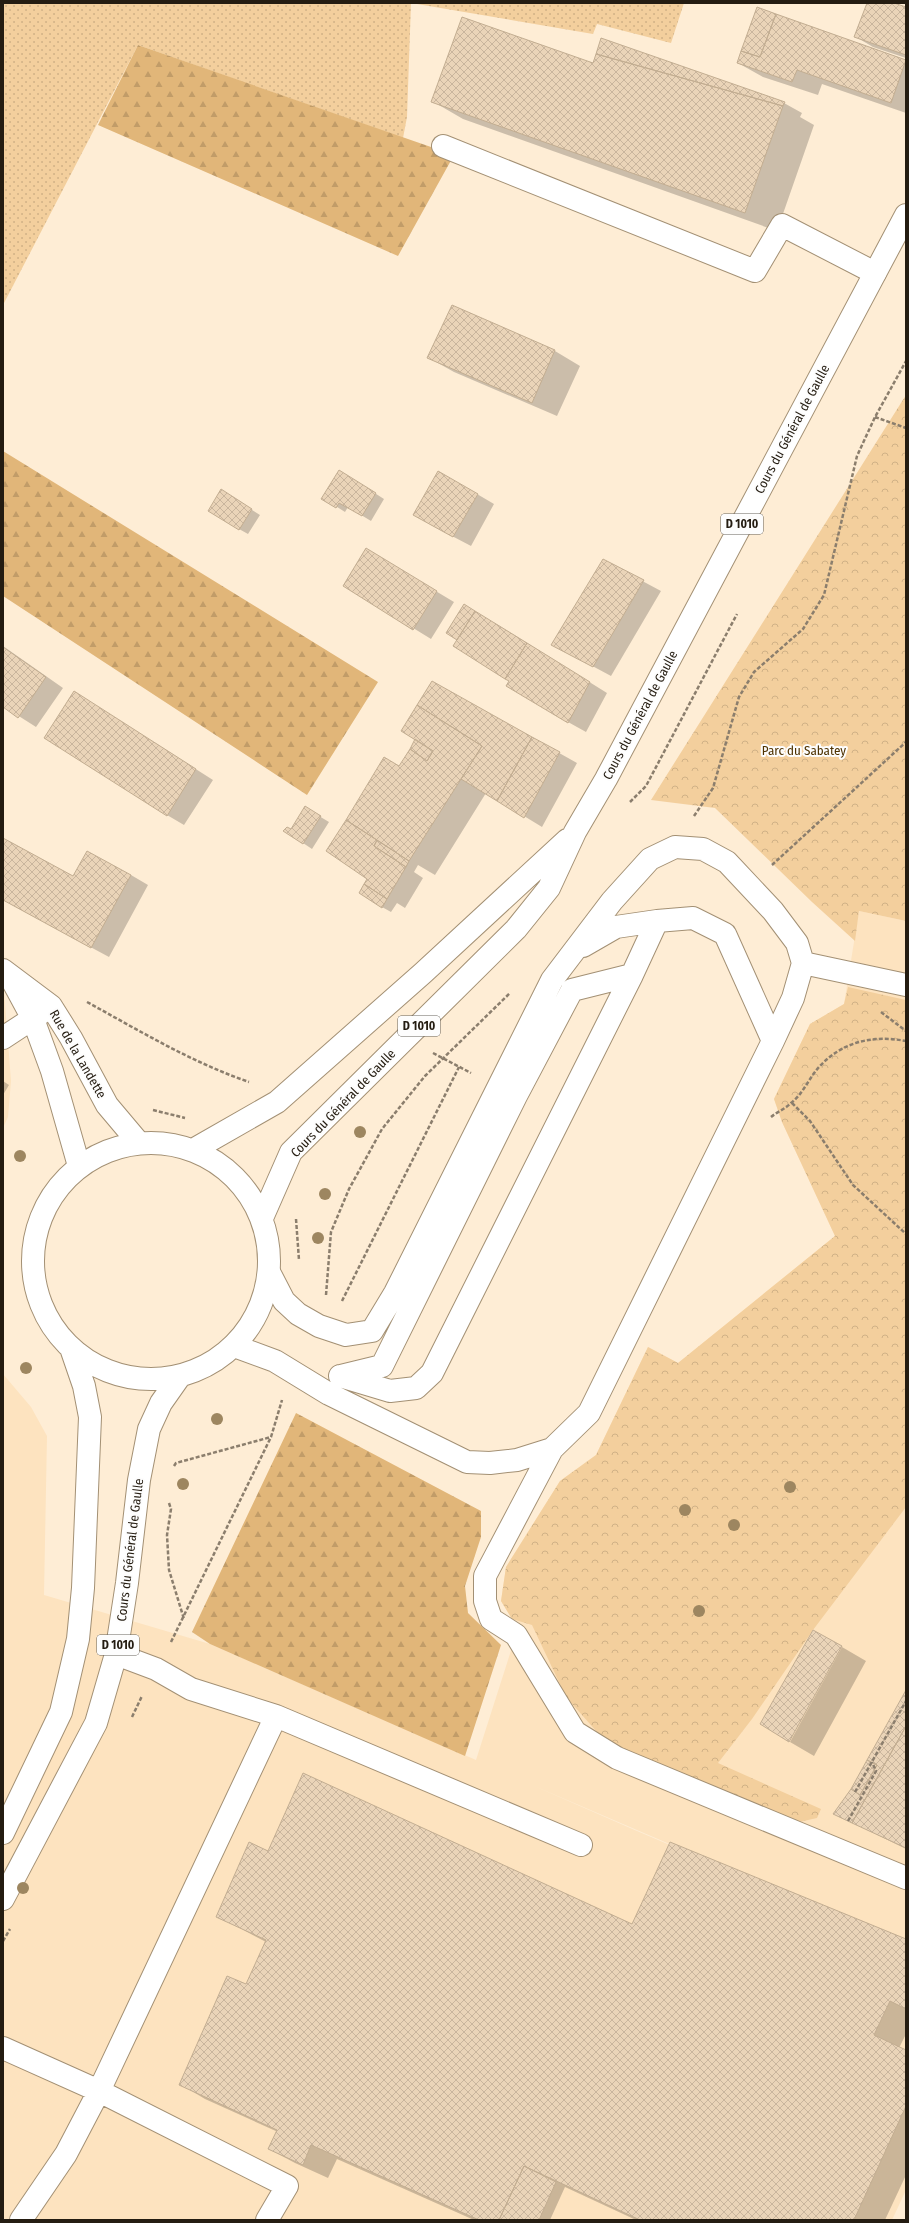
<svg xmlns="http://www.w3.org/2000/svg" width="909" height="2223" viewBox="0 0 909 2223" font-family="'Fira Sans Condensed',sans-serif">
<defs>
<pattern id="grass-dots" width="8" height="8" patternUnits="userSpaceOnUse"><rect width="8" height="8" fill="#f3cf9d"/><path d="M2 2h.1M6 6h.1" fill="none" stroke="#d0b186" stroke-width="1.8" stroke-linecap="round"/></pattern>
<pattern id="forest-firs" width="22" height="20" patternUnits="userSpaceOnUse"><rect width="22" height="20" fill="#e1b679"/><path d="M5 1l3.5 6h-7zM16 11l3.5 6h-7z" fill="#c19c68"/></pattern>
<pattern id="park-crowns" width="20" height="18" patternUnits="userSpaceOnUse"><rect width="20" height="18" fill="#f3cf9d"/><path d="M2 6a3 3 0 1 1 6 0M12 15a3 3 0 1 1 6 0" fill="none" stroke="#d0b186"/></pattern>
<pattern id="building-cross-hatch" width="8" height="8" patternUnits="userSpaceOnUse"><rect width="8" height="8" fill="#ead4b8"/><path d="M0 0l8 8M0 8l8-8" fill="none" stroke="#c9b59d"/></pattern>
</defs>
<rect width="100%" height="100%" fill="#feedd5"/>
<path fill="#fde3bf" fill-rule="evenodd" d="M859,911L906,921V2190L892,2220H3V1374L31,1407L47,1436L44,1595L210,1644L476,1760L516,1635L512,1619L501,1601L506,1567L560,1481L596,1455L648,1347L678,1363L835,1236L782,1122L774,1099L810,1024L844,1004ZM532,1785L872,1931L637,1831Z
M3,978L11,1081L8,1117L3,1128Z"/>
<path fill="url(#grass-dots)" d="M3,3H684L671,43L597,24L593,34L411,3L407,117L403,138L138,45L3,305Z"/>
<path fill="url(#forest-firs)" d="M138,45L454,155L398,256L98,125Z
M3,451L378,682L307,795L3,596Z
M296,1413L481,1511V1537L465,1586L468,1613L501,1645L465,1756L210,1644L192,1632Z"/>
<path fill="url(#park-crowns)" d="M906,395V921L859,911L855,941L812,902L715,808L651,800Z
M848,987L906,1000V1507L813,1630L752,1719L718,1763L821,1809L817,1818L799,1822L605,1741L566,1697L532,1625L512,1619L501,1601L506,1567L560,1481L596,1455L648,1347L678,1363L835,1236L782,1122L774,1099L810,1024L844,1004Z"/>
<path fill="#0003" d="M868,3H891L906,8V58L873,47L856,37Z
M776,15L906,61V113L822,84L818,95L763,77L738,63Z
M594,64L784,103L802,113L800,117L814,125L777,231L463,119L432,101Z
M452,307L555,351L580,366L557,416L454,372L429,358Z
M348,476L384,499L371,521L348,507L345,512L323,498Z
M477,494L494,504L471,546L431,525Z
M230,496L260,515L248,534L239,529Z
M384,560L454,602L431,639L345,586Z
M603,560L661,591L611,676L570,654Z
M493,622L607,693L586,732L568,722L511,681Z
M3,646L63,688L36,727L3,706Z
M433,682L577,763L542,827L486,793L435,875L418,865L414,872L423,878L405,908L397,903L391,912L382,907L369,879L400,767L416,739Z
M92,703L213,780L184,825L167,815Z
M314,813L329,822L312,849L285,831H291Z
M3,839L73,877L131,875L148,885L109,957L3,900Z
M3,1081L9,1085L3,1095Z
M842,1647L866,1661L814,1756L790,1742Z
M906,1692V1849L835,1814L851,1790Z
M269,1852L632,1926L906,1940V2034L899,2048L906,2051V2175L885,2220H636L565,2187L550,2220H474L337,2159L328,2178L295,2163L269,2149L278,2132L205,2099L180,2084L247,1985L266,1942L217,1916Z"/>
<path fill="url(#building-cross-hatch)" stroke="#c2ad91" d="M867,3H894L906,7V55L854,37Z
M757,7L776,14L760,57L741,51Z
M776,14L906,60L891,103L797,70L792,82L737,63L741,51L760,57Z
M462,17L593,63L596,54L783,106L745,213L431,102Z
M601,38L785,102L783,106L596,54Z
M452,305L555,350L532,403L427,358Z
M339,470L376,493L362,516L339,503L336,508L321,499Z
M438,471L478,494L453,537L413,515Z
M221,489L252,509L239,530L208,511Z
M366,548L437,591L413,630L343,586Z
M603,559L644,580L593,667L551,645Z
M464,604L475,611L457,640L446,633Z
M475,611L527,643L505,679L453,646Z
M527,643L590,682L568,723L506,686L509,681L505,679Z
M3,647L46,677L18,718L3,707Z
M432,681L532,737L497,801L461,779L482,746L417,705Z
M74,691L196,769L167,816L44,738Z
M417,705L482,746L409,861L346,820L384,757L399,766L410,749L427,761L433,751L401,731Z
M532,737L560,752L524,818L497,801Z
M415,739L433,751L427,761L410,749Z
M305,806L321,816L303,844L283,831L287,827L291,829Z
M346,820L377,840L374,846L406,867L387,899L364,884L367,879L326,851Z
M3,838L73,876L87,851L131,875L91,948L3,900Z
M377,840L409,861L406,867L374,846Z
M364,884L387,899L382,908L359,893Z
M813,1630L842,1646L789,1742L760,1724Z
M906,1690V1726L852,1823L833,1814L851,1789L860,1795L877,1765L867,1760Z
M906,1726V1848L852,1823Z
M867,1760L877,1765L860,1795L851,1789Z
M303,1773L632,1924L670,1842L906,1939V2009L890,2001L874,2035L906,2050V2106L854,2220H640L524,2166L499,2220H479L311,2145L303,2165L268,2149L277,2130L179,2085L227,1976L246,1984L266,1940L216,1917L249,1842L268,1851Z
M524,2166L556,2182L539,2220H499Z"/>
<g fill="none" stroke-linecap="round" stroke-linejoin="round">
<g stroke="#a39074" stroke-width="24">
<path id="minor" d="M443,146L755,271L782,225L875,273
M583,946L616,927L657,921L693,918L725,934L773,1041
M803,963L906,985
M3,970L51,1006L71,1038L107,1105L139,1143
M12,980L33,1019L52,1071L79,1166
M3,1038L44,1011
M234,1346L275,1361L329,1394L467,1462L490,1463L517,1460L552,1449L589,1413L773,1041L793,998L803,963L797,943L773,911L727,862L703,849L675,847L650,859L612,901L552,980L395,1293L372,1331L346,1335L319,1326L298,1314L284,1301L269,1272
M340,1376L390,1391L416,1388L432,1373L632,975L657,921
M341,1376L382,1366L516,1096L572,990L632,975
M552,1449L485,1576V1601L491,1619L516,1635L575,1732L617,1758L906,1878
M116,1654L156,1669L191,1689L276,1716L581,1845
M3,2048L99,2091L287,2186L267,2220
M21,2220L66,2154L99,2091L276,1716"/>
</g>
<g stroke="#a39074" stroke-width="24">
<path id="major" d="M33 1261a118 118 0 1 1 236 0a118 118 0 1 1-236 0Z
M193,1150L277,1102L423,973L567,840
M262,1218L291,1152L516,929L549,888L575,832L606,779L906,215
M3,1833L61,1712L78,1639L83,1588L90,1417L84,1386L72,1351
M3,1899L96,1723L116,1654L127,1583L139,1480L149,1429L161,1403L180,1376"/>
</g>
<path stroke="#8b7e6d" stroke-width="2.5" stroke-dasharray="4 2" stroke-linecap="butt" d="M875,417L906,428
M630,802L646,786L737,614
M694,816L713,788L739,697L754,672L803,629L824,595L857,456L875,417L906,361
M772,865L906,742
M87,1002C140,1031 191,1062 249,1082
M881,1012L906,1031
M433,1053L471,1073
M792,1103L810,1121L853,1185L906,1234
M153,1110L185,1118
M771,1117C777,1112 785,1109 791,1103C803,1094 809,1078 819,1067C843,1041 873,1035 906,1041
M296,1219L299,1260
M326,1295L331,1232L349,1189L382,1129L425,1076L510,993
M342,1301L459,1067
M174,1466L176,1463L271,1437
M169,1503L171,1509L167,1535L169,1570L184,1619
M171,1642L271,1437L282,1400
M132,1717L142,1696
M855,1792L906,1701
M848,1821L876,1771L872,1762
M3,1941L10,1929"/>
<use href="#minor" stroke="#fff" stroke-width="22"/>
<use href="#major" stroke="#fff" stroke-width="22"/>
</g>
<g fill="#9d8660">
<circle cx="360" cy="1132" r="6"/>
<circle cx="20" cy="1156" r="6"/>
<circle cx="325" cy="1194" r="6"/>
<circle cx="318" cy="1238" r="6"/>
<circle cx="26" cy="1368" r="6"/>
<circle cx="217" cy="1419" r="6"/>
<circle cx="183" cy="1484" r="6"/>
<circle cx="790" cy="1487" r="6"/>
<circle cx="685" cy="1510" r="6"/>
<circle cx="734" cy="1525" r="6"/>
<circle cx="699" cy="1611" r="6"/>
<circle cx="23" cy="1888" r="6"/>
</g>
<g text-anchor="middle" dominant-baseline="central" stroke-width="4" stroke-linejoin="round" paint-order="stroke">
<g fill="#fdfdfd" stroke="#656058" stroke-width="1">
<rect x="721" y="514" width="42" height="20" rx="3"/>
<rect x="398" y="1016" width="42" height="20" rx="3"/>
<rect x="97" y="1635" width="42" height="20" rx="3"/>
</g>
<g font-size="12" font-weight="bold" fill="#241c11">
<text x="742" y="524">D 1010</text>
<text x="419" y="1026">D 1010</text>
<text x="118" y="1645">D 1010</text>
</g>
<g font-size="13" fill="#241c11" stroke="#fdfdfd">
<text transform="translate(792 429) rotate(-62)">Cours du Général de Gaulle</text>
<text transform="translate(640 715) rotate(-62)">Cours du Général de Gaulle</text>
<text transform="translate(78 1054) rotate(60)">Rue de la Landette</text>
<text transform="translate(343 1103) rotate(-46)">Cours du Général de Gaulle</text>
<text transform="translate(130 1550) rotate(-83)">Cours du Général de Gaulle</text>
</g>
<g font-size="13" fill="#4e3200" stroke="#fdfdfd">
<text x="804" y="750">Parc du Sabatey</text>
</g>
</g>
<rect width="909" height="2223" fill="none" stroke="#241c11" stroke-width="8"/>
</svg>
